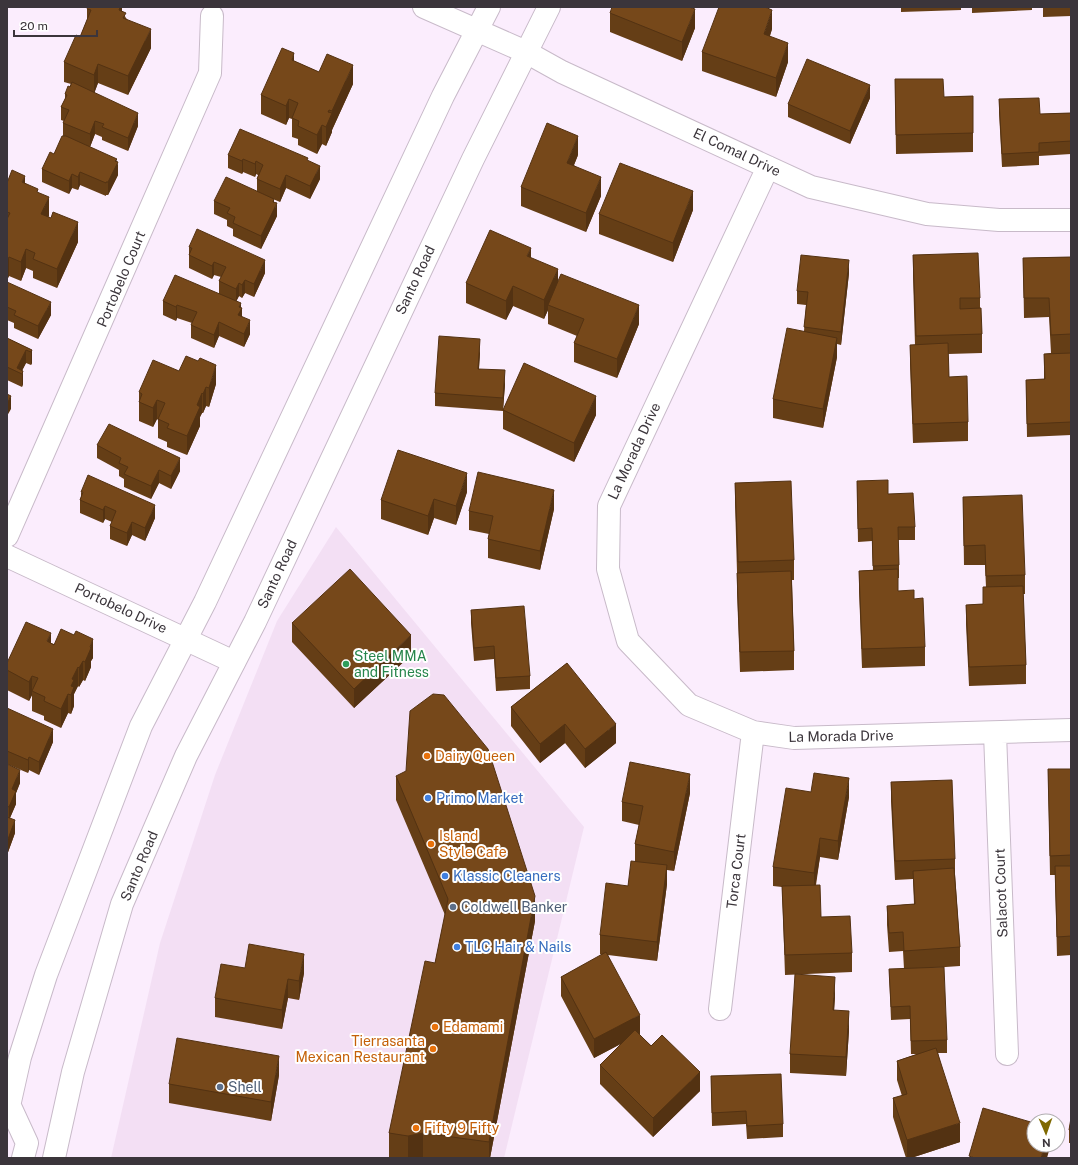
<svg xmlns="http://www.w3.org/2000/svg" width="1078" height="1165" viewBox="0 0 1078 1165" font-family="'Public Sans',sans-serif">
<rect width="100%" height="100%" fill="#fbedfd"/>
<path fill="#f3dff4" d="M336,527L584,827L504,1158H111L160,943L215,775L277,621Z"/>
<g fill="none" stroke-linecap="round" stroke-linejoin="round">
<g stroke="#c8bac9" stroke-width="24">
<path id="minor" d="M424,7L526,52L562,72L811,187L927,214L999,220H1071
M768,167L609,506L608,569L628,641L689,705L753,732L794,738L1071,730
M7,536L210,73L212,16
M7,556L234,662
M995,733L1007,1054
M720,1009L753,732"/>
</g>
<g stroke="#c8bac9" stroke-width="24">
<path id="major" d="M9,1104L27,1143L23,1158
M7,1115L20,1057L46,975L141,726L205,602L443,96L489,7
M54,1158L73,1072L122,904L186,756L255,622L473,159L549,7"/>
</g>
<use href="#minor" stroke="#fff" stroke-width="22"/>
<use href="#major" stroke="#fff" stroke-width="22"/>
</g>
<path fill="#653e16" d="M122,7V11L126,18L151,48L128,95L98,83L94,93L138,126L128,151L102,140V137L95,134L90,147L117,161L118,175L108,195H106V196L80,185L78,190L72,188L69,194L42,182V169L54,154L63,136V123L64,121L61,120V107L65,99V94L71,84L64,82V62L80,37L87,20V9Z
M901,7H961V10L901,12Z
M972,7H1032V10L972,13Z
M1043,7H1071V16L1043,17Z
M610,13L695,28L682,61L610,32Z
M772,29L770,36L788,62L776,97L702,71V52Z
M294,61L319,72L353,84L332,130V132L326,146L322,144L317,154L298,145V139L292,137V119L289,118L286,125L261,114V95Z
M895,79L944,97L973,96V152L896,154Z
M870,98L850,144L788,117V104Z
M999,99L1040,114L1071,113V154L1039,156V165L1002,167L999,112Z
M228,155L308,161L320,179L310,199L286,188L280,202L273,199L277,216L261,249L233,236V229L227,226V220L214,214V201L257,191V179L258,175L256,174L255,177L243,172L242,174L228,168Z
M578,155L574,165L601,196L586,232L521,206V187Z
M7,183H25L38,193L48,217L78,242L57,288L33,278V271L26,268L21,281L9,276L7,280Z
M693,210L673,262L599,234V214Z
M189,247L265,273L254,297L245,293L242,298L239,296L236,301L241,308L242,316L250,334L244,347L219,336L214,348L191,338V325L192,323L177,318L176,321L163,315V301L219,294V281L221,277L214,275L212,279L189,268Z
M913,255L980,298V308L982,334V353L948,354L949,377L968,422V441L913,443L910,364V345H915L913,275Z
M1071,257V435L1027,437L1026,380L1044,379V354L1051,353L1049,317L1024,318L1023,258Z
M531,258L558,281L639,324L617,378L574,362V343L577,336L548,324V310L544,319L513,306L506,320L466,303V283Z
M849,273L841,345L837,344V357L823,428L773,418V399L804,331L806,305L797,304V291Z
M7,282L51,315L38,339L14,328V323L7,320Z
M7,338L32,350V363L31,365L26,363L22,370L23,384L22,387L7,380Z
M480,352L479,369L505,384L503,409L596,415L574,462L503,429V411L435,406V393Z
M179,371L216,384L209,407L206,406L203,413H202L200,417V426L187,455L167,447V442L158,438V420L157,419L153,427L139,421V392Z
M97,445L180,471L171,489L159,483L151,499L124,487V479L119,476V470L97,458Z
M857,481L915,527V540H898L899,565V578H898V591L914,599L925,647V666L862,668L859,590V571L873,570L872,541L858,542Z
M735,483L794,560V580H792L794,651V670L740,672L737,592V572L735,502Z
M81,492L155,518L145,541L132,535L127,546L110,539V526L112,522L105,519L103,523L80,513V500L81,497Z
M467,492L456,525L434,518L428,535L381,519V500Z
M963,497L1025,575V594H1023L1026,665V684L969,686L966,624V605L983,604V587H986L985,565H964Z
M554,509L540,570L488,558V539L489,534L469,530V511Z
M471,610L530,676V689L496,691L494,659L474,661L471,623Z
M292,623L411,655L354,708L292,642Z
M51,643L93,658L91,661V667L85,681L83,680L79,687L78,686L74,694V706L71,714L68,713L61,728L44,720V716L32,711V695L29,701L7,690V663Z
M567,663L616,743L585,768L565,743L540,763L511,726V707Z
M7,708L53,742L39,775L29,770L28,773L7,764Z
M7,764L20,783L16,793V804L10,818L15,833L7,855Z
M1048,769H1071V955L1057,956L1055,875H1050Z
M396,776L535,921L490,1158H389V1133L435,963L445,915L396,800Z
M891,782L955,859V874L960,947V966L931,968L947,1040V1053H938L960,1142L911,1158H906L893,1117V1098L902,1096L897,1080V1061L917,1054H911L910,1019L891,1020L889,969H904L903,951L889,952L887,925V906L914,904L913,879L895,880L891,801Z
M811,792L849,797L838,860L820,857L816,885L821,917L852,953V972L785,975L782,887L773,886V867Z
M690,793L674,871L667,870V884L657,961L608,955L640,1034H639L700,1091L653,1137L600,1084V1065L622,1043L594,1058L561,996V977L602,955L600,954V935L628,886L635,861V844L639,825L622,821V802Z
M245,968L304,973L299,1000L288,998L282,1029L215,1017V998Z
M835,996L834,1010L849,1030L846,1076L790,1073V1054Z
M279,1075L271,1121L169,1103V1084Z
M711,1076L783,1124V1137L747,1139L746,1124L712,1126Z
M1071,1118V1143H1069V1130Z"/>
<path fill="#533212" d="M120,7H122V22L119,10Z
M695,9V28L682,61V42Z
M772,10V29L764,53V34Z
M151,29V48L128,95V76Z
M788,43V62L776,97V78Z
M294,53V73L292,60Z
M98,64V83L94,94V75Z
M353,65V84L332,130V132L326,146V127L328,112L329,110V120L332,114V111Z
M870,85V98L850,144V131Z
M289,99V118L286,125V106Z
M138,113V126L128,151V138Z
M95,121V134L90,147V134Z
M322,125V144L317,154V135Z
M578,136V155L567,182V163Z
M117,159V165L118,162V175L108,195V182Z
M243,159V172L242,174V161Z
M256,161V174L255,177V164Z
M320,166V179L310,199V186Z
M80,172V185L78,190V177Z
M72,174V188L69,194V181Z
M286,175V188L280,202V189Z
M25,176V195L22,182Z
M601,177V196L586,232V213Z
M693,191V210L673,262V243Z
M49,197V216L41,233V214Z
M274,199V210L277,203V216L261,249V236Z
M78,222V242L57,288V269Z
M531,248V267L527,256Z
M26,249V268L21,281V262Z
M9,257V276L7,280V261Z
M265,260V273L254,297V284Z
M849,260V273L841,345V332Z
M214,262V275L212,279V266Z
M558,269V288L548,305V310L544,319V300Z
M245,280V293L242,298V285Z
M239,283V296L236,302V289Z
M513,286V306L506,320V301Z
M51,302V315L38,339V326Z
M241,303V309L242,308V321L238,315L239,307Z
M177,305V318L176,321V307Z
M639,305V324L617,378V359Z
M250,320V334L244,347V334Z
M219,322V336L214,348V335Z
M837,338V357L823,428V409Z
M480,339V352L478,382V369Z
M26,350V363L21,373L17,368Z
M32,350V363L31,365V352Z
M216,365V384L209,407V388Z
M505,370V384L503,411V398Z
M23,371V384L22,387V374Z
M206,387V406L203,413V394Z
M202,393V413L200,417V426L187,455V436L197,405Z
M11,396V409L7,416V403Z
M596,396V415L574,462V443Z
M157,400V419L153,427V408Z
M180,458V471L171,489V476Z
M159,470V483L151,499V486Z
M467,473V492L456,525V506Z
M554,490V509L540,570V551Z
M434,499V518L428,535V516Z
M155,505V518L145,541V528Z
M105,506V519L103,523V510Z
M132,522V535L127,546V533Z
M51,633V652L47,641Z
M411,635V655L354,708V689Z
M93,639V658L91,661V667L85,681V662L90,647Z
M83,661V680L79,687V668Z
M78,667V686L74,694V706L71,714V686L72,679Z
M32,676V695L29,701V682Z
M68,694V713L61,728V709Z
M565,724V743L540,763V744Z
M616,724V743L585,768V749Z
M53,729V742L39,775V762Z
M29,757V770L28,773V760Z
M20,770V783L16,793V804L9,820V807L12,789Z
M690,774V793L674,871V852Z
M849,778V797L838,860V841Z
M15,820V833L7,855V842Z
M820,838V857L814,893V873Z
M667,865V884L657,961V942Z
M535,896V921L490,1158H489V1142Z
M304,954V973L299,1000V981Z
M835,977V996L833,1029V1010Z
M288,979V998L282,1029V1010Z
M849,1011V1030L846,1076V1057Z
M640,1015V1034L594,1058V1039Z
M279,1056V1075L271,1121V1102Z
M700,1072V1091L653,1137V1118Z
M960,1123V1142L911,1158H907V1140Z
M423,1133V1157L420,1158H408V1136Z
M1045,1145H1050V1147L1047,1158H1041Z"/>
<path fill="#76481a" stroke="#533212" d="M88,7H120L119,10L126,13L123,18L151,29L128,76L98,64L94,75L64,62L76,35L80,37L91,10L87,9Z
M612,7H689L695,9L682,42L610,13Z
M719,7H765L772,10L764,34L788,43L776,78L702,52Z
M282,48L294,53L292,60L319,72L327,54L353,65L332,111L329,110L328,112L332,113L326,127L322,125L317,135L298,126L299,121L292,118L298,103L289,99L286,106L261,95Z
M807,59L870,85L850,131L788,104Z
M895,79H943L944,97L973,96V133L896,135Z
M72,82L138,113L128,138L102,127L104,124L95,121L90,134L63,123L69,110L61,107L67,95L65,94L68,86L70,87Z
M1039,98L1040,114L1071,113V141L1039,143V152L1002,154L999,99Z
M547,123L578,136L567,163L601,177L586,213L521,187Z
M240,129L308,158L307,160L320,166L310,186L286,175L280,189L257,179L263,165L256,161L255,164L243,159L242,161L228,155Z
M62,136H66L117,159L115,161L118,162L108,182H106V183L80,172L78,177L72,174L69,181L42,169L50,152L54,154Z
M620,163L693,191L673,243L599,214Z
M12,170L25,176L22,182L38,189L37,192L49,197L41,214L51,218L53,212L78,222L57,269L33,259L35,253L26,249L21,262L9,257L7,261V219L10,213L7,212V183Z
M226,177L274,199L273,202L277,203L261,236L233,223L235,217L227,213L230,208L214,201Z
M197,229L265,260L254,284L245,280L242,285L239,283L236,289L219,281L226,267L214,262L212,266L189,255L192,248L189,247Z
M490,230L531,248L527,256L558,269L544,300L513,286L506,301L466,283Z
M978,253L980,298H960V309L981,308L982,334L916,336L913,255Z
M801,255L849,260L841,332L804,327L808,292L797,291Z
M1071,257V334L1051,335L1049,298H1024L1023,258Z
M561,274L639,305L617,359L574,343L584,319L548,305Z
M175,275L241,303L239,307L242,308L238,315L250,320L244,334L219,322L214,335L191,325L197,312L177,305L176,307L163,301Z
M7,282L51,302L38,326L14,315L16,311L7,307Z
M787,328L837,338L823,409L773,399Z
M439,336L480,339L478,369L505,370L503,398L435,393Z
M7,338L32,350L31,352L26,350L17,368L23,371L22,374L7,367Z
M948,343L949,377L967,376L968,422L913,424L910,345Z
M1071,353V422L1027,424L1026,380L1045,379L1044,354Z
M186,356L198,361L200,358L216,365L209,388L206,387L203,394L202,393L197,405L200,407L187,436L167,428L169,424L158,419L165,403L157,400L153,408L139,402L142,394L139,392L153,360L179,371Z
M524,363L596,396L574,443L503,410Z
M7,394L11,396L7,403Z
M109,424L180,458L171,476L159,470L151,486L124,474L128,467L119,463L121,458L97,445Z
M398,450L467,473L456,506L434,499L428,516L381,500Z
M478,472L554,490L540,551L488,539L493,516L469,511Z
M88,475L155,505L145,528L132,522L127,533L110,526L116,511L105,506L103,510L80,500L83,492H81Z
M888,480V494L913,493L915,527H898L899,565L873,566L872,528L858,529L857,481Z
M791,481L794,560L738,562L735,483Z
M1022,495L1025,575L986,576L985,545L964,546L963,497Z
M350,569L411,635L354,689L292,623Z
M898,569V591L914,590V599L923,598L925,647L862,649L859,571Z
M791,571L794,651L740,652L737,573Z
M1023,586L1026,665L969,667L966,605L983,604V587Z
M524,606L530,676L496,678L494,646L474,648L471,610Z
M26,622L51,633L47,641L54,645L61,629L74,635L76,631L93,639L90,647L91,648L85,662L83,661L79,668L78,667L72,679L74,680L71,686L74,687L71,695L68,694L61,709L44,701L45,697L32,691L38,678L32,676L29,682L7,670V663Z
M567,663L616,724L585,749L565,724L540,744L511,707Z
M433,694L444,695L488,749L535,896L489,1142L423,1133L408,1136L389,1133L425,961L435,963L448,899L396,776L406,771L410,711Z
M7,708L53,729L39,762L29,757L28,760L7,751Z
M630,762L690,774L674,852L635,844L643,806L622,802Z
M7,764L20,770L12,789L16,791L9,807L7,806Z
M1048,769H1071V855L1050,856Z
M814,773L849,778L838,841L820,838L814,873L773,867L786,788L811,792Z
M952,780L955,859L895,861L891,782Z
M7,817L15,820L7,842Z
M631,861L667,865L657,942L600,935L606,883L628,886Z
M1055,866H1071V936L1057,937Z
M954,868L960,947L904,951L903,932L889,933L887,906L915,904L913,871Z
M820,885L821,917L850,916L852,953L785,955L782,886Z
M249,944L304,954L299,981L288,979L282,1010L215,998L221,964L245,968Z
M606,952L640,1015L594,1039L561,977Z
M944,967L947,1040L911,1041L910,1006L891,1007L889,969Z
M795,974L835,977L833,1010L849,1011L846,1057L790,1054Z
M635,1030L651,1046L662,1035L700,1072L653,1118L600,1065Z
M177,1038L279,1056L271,1102L169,1084Z
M936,1048L960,1123L907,1140L893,1098L907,1094L897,1061Z
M781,1074L783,1124L747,1126L746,1111L712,1113L711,1076Z
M983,1108L1034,1123V1145H1045L1041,1158H975L969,1156Z
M1071,1118V1130H1069Z"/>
<circle fill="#2e9e5b" stroke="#fff" stroke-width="1.5" cx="346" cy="664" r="4"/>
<g fill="#e8710a" stroke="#fff" stroke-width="1.5">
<circle cx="427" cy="756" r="4"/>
<circle cx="431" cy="844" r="4"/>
<circle cx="435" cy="1027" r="4"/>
<circle cx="433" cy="1049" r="4"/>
<circle cx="416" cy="1128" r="4"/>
</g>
<g fill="#3f7fe0" stroke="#fff" stroke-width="1.5">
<circle cx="428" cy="798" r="4"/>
<circle cx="445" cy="876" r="4"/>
<circle cx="457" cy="947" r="4"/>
</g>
<g fill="#5c6f8a" stroke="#fff" stroke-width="1.5">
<circle cx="453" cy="907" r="4"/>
<circle cx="220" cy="1087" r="4"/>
</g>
<g text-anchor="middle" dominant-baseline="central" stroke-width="4" stroke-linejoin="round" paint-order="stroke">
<g font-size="14" fill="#3b353b" stroke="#fff">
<text transform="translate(737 152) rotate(25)">El Comal Drive</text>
<text transform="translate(121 279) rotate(-67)">Portobelo Court</text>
<text transform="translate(415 280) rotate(-65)">Santo Road</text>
<text transform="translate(634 451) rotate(-65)">La Morada Drive</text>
<text transform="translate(277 574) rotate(-65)">Santo Road</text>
<text transform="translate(121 608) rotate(25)">Portobelo Drive</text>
<text transform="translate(841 736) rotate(-1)">La Morada Drive</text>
<text transform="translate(139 866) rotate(-67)">Santo Road</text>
<text transform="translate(736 871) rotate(-83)">Torca Court</text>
<text transform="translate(1001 893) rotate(-92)">Salacot Court</text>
</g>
<g font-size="14" fill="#27864d" stroke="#fff" text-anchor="start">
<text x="354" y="656">Steel MMA<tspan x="354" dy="16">and Fitness</tspan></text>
</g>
<g font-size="14" fill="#c56008" stroke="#fff" text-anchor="start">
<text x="435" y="756">Dairy Queen</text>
<text x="439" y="836">Island<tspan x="439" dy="16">Style Cafe</tspan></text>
<text x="443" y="1027">Edamami</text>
<text x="425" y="1041" text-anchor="end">Tierrasanta<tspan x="425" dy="16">Mexican Restaurant</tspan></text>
<text x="424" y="1128">Fifty 9 Fifty</text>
</g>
<g font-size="14" fill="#366cbe" stroke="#fff" text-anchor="start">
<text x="436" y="798">Primo Market</text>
<text x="453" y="876">Klassic Cleaners</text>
<text x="465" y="947">TLC Hair &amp; Nails</text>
</g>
<g font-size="14" fill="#4e5e75" stroke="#fff" text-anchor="start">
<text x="461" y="907">Coldwell Banker</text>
<text x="228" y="1087">Shell</text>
</g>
</g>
<rect width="1078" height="1165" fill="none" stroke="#3b353b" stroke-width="16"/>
<g transform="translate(1046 1133) rotate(178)"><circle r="19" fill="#ffffff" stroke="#b1aeb1"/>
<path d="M0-3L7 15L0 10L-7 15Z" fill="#7f6901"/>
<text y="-6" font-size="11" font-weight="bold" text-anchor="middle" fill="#3b353b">N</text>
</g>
<path d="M14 30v6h83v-6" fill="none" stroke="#3b353b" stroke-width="2"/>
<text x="20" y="30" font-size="12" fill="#3b353b" stroke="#ffffff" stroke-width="3" paint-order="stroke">20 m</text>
</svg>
